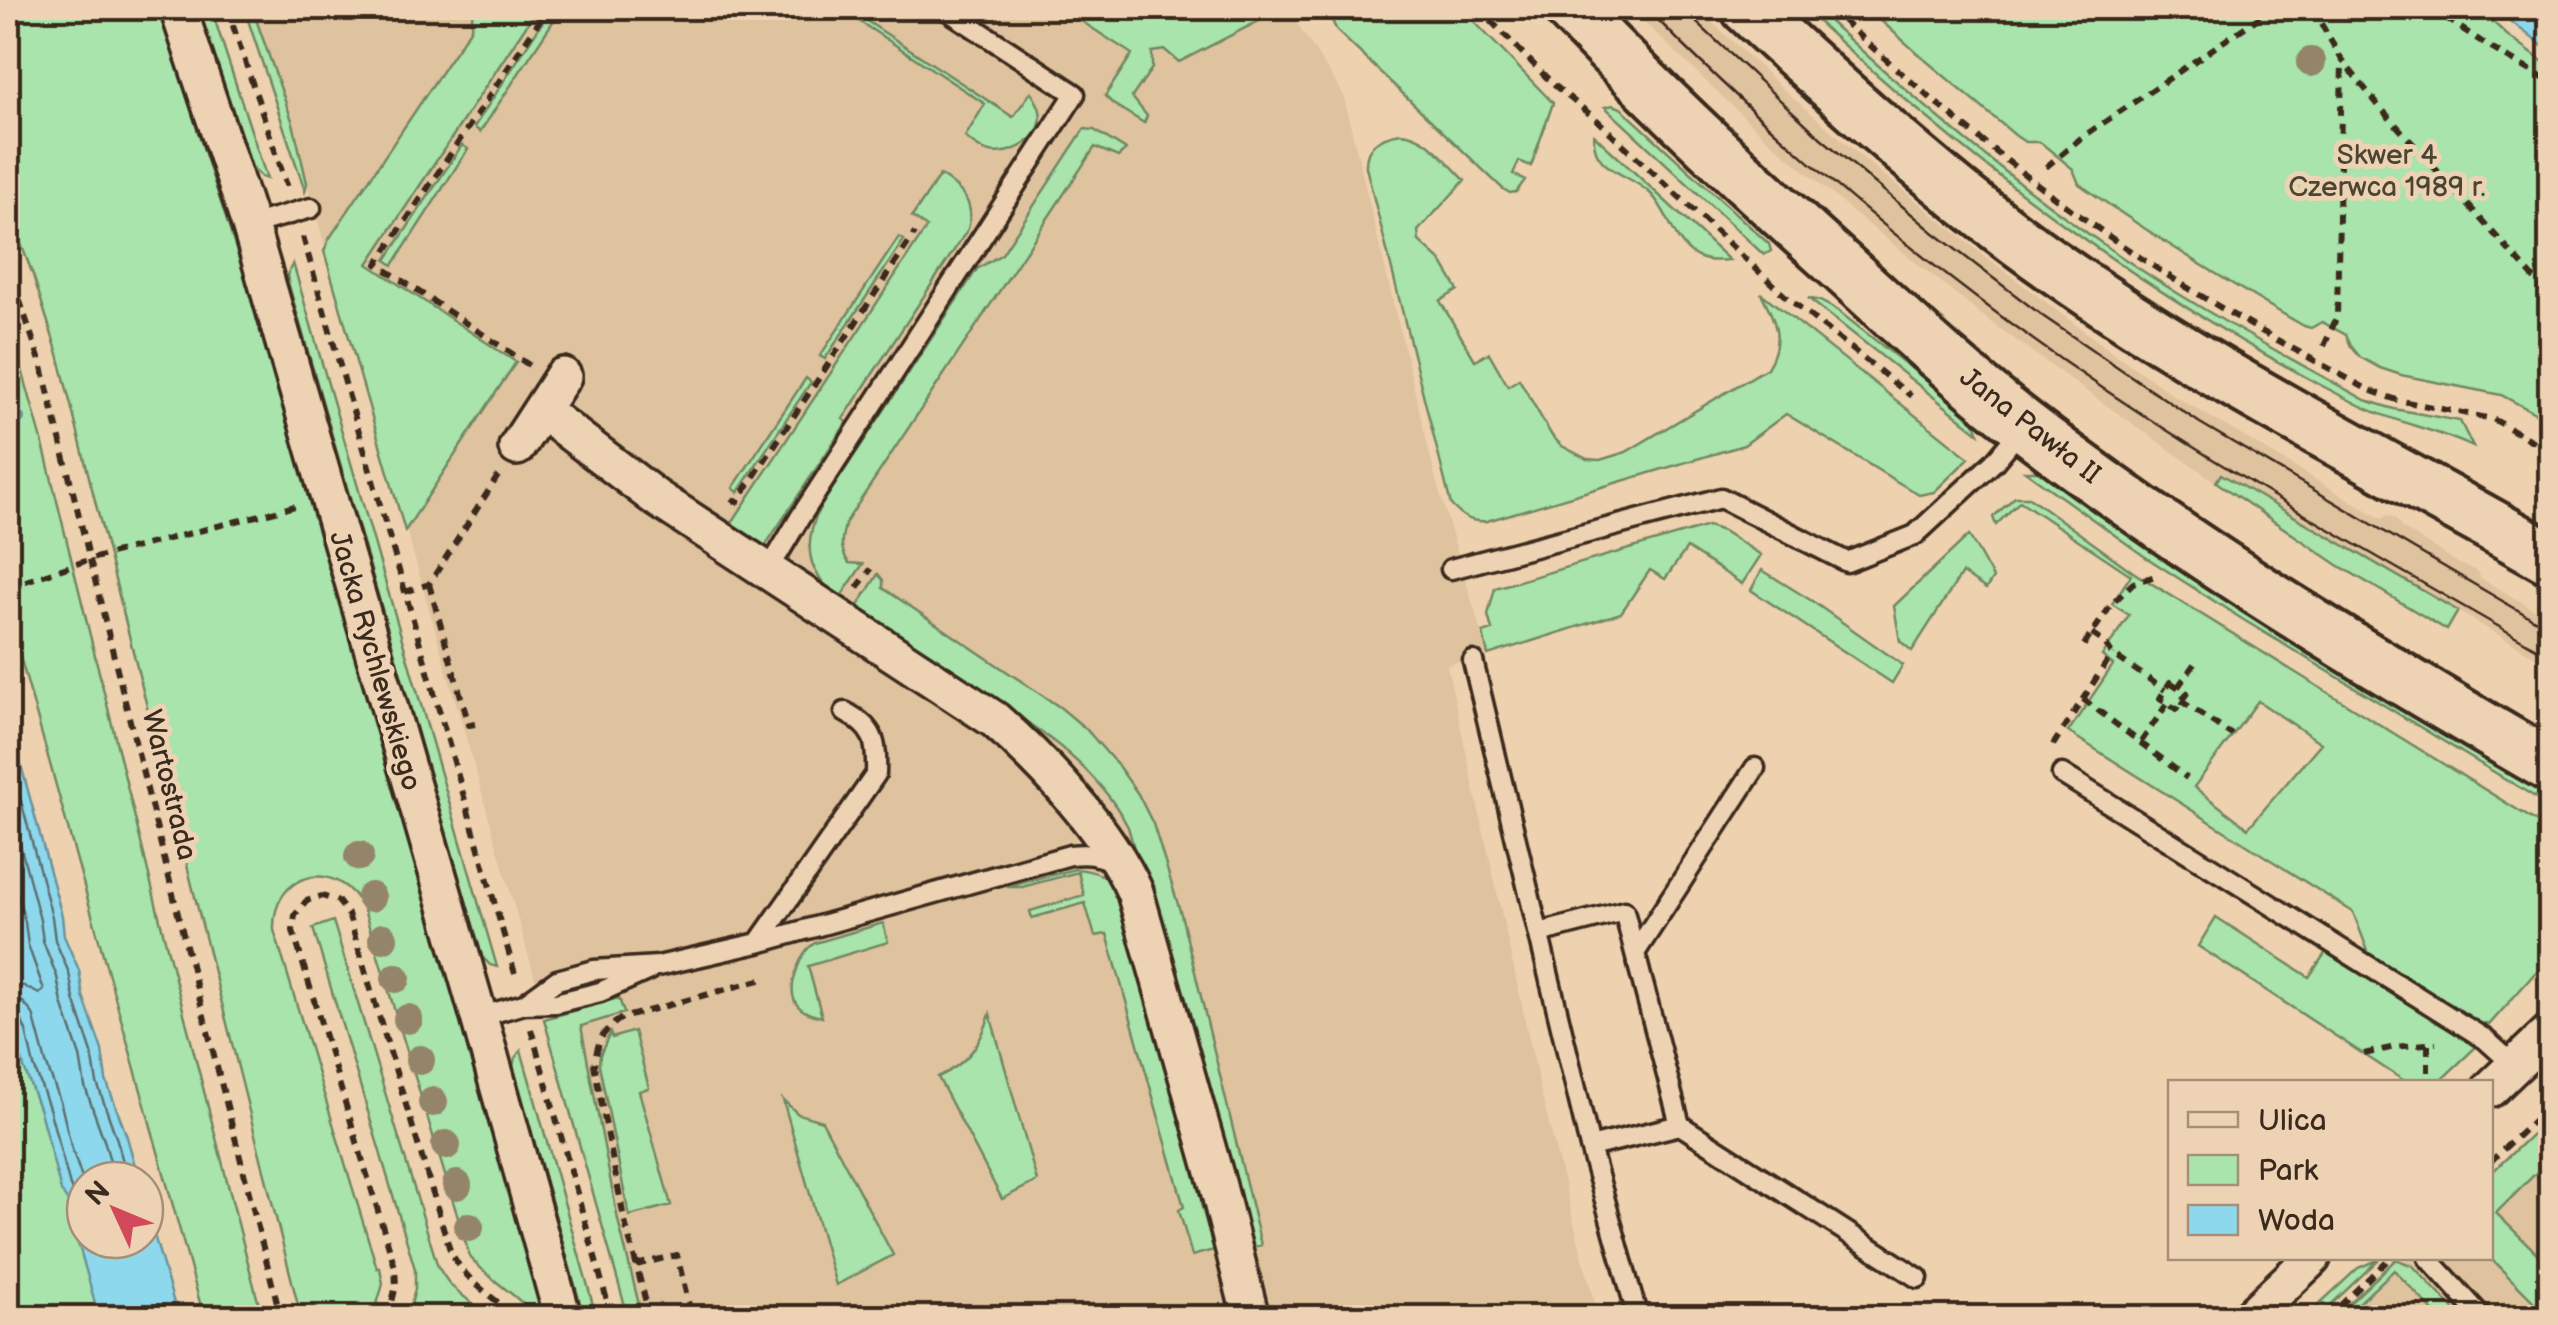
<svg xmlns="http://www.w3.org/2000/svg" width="2558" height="1325" viewBox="0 0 2558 1325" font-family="'Balsamiq Sans',sans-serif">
<rect width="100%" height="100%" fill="#eed1ae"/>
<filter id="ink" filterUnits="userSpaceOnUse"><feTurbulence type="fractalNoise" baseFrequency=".01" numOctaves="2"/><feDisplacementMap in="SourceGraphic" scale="20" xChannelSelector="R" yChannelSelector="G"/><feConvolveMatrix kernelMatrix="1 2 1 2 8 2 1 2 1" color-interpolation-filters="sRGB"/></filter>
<g filter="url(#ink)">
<path fill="#dfc29e" d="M252,8H1287L1343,94L1437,484L1488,655L1447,665L1541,1093L1598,1317H632L307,183L293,123Z
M1629,8H1697L1783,89L1863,158L1982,254L2108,349L2173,395L2382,519L2387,515L2396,519L2402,528L2460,564L2475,570L2480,574L2479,577L2550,619V665L2222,474L2216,482L2086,391L1987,319L1854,213L1764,136Z
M2550,1122V1317L2344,1318L2407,1258H2490L2491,1179Z"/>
<path fill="#a8e4ab" stroke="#728764" stroke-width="2.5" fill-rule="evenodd" d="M8,8H158L265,339L544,1316L536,1317C517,1294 489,1280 470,1257L364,910C338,856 272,871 274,930L377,1268H380L383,1284L373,1317H301L58,354L33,275L8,210Z
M198,8H211L267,179L261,177L252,167Z
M244,8H252L293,123L307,183L305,191Z
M473,8H529L535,12L368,264L516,362L405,531L324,251L329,239L471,28Z
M839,8H847L1013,117L1031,92C1037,102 1043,111 1040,123C1036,144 1006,157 986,151C979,148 971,142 965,137L985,104Z
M1061,8H1284L1179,62L1165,50L1152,52V68L1132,97L1147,116L1144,123L1113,104L1105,96L1132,54Z
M1326,8H1461L1553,103L1531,166L1519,161L1513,174L1525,180L1516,192L1510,193L1503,189L1337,31Z
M1803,8H1815C1915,101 2021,190 2135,266C2209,315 2288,357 2365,400L2394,409L2460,421L2473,447C2436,429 2395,423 2359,405C2149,299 1974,167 1803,8Z
M1867,8H2478L2507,35L2550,67V421L2501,395L2401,375L2380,368L2360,357L2351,346L2346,335L2322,322L2311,328L2304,326C2227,282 2152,235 2079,184L2073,169L2040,142H2025L2016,136L1918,54Z
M551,9L558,14L480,132L474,127Z
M1613,105L1621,108L1769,244L1771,251L1764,255L1605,107Z
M1084,129L1094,130L1126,150L1118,157L1095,147L846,522C841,538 839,549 849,563L863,564L840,598C806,573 803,545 819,509L977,269L1002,254Z
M1401,133C1427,134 1447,163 1465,180L1418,231L1419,241L1441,261L1458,290L1440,301L1475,360L1489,353L1508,386L1519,379L1552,436L1562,446L1587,459L1600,460L1626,452L1767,368C1785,339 1775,321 1761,293L1969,458L1934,492L1919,495L1786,414L1744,445L1487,521C1471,523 1461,516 1451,505L1366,167C1365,145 1380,136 1401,133Z
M1594,135L1729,260C1715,261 1703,262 1691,253C1672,238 1668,211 1651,194C1630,173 1591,171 1594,135Z
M462,145L468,149L393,265L386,260Z
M940,175C961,189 976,202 968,229L843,419L847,422L765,546L761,547L731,528V524L927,227L912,217Z
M899,237L904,240L825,359L820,356Z
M293,263L497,967L490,965L482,957L288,282L287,275Z
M1808,298L1820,301L1837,310L1973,417L1979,433Z
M8,320L43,444L160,920L262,1317H204L8,613Z
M806,378L811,382L738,492L733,488Z
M2025,471H2044C2144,545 2243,609 2349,673L2347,677L2550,797V806L2242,619L2144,556Z
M2221,474L2458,611L2447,630L2338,565L2216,482Z
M2015,497H2029L2133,572L2550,830V956L2489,1025L2473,1021L2371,959L2353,912L2068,732L2113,665L2102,656L2129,615L2112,604L2131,575L2020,501L1996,525L1993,517ZM2258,701L2321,743L2248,828L2194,787Z
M1708,526L1723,531L1761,555L1742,584L1687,548L1665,579L1650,570L1621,613L1488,655L1483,633L1492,630L1488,615L1495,588Z
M1969,535L1993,578L1986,589L1962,573L1912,651L1900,641L1894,606Z
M1762,570L1812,601L1903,665L1892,683L1751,590Z
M878,574L883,580V588L1061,708L1086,729L1119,767L1138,794L1153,824L1181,914L1261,1245L1248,1248L1128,827C1095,763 1035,727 977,689C937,662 896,636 856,609Z
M1075,869C1093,870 1107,875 1118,889L1206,1191L1201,1204L1214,1250L1192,1256L1179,1210L1184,1207L1107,934L1095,936L1085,903L1032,918L1030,911L1084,895L1078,872L1022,887H1007Z
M2216,917L2309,977L2326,952L2477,1046L2439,1082H2406L2198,946Z
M8,919L85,1240L120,1317H8Z
M333,921L438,1267L450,1285L486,1315L489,1313L494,1317H408L415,1289V1269L313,928Z
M883,923L888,942L808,966L822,1017C793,1012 787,996 797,969C801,958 805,949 815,943Z
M619,998L624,1013L581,1026L618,1220L642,1317H628L544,1019Z
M990,1014L1037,1181L1002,1199L938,1077C967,1064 981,1044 990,1014Z
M634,1031L649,1088L639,1091L671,1205L629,1216L599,1064L600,1055L610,1033L612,1038Z
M521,1050L589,1290L596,1317H584L513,1066L515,1058Z
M783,1100L798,1114L822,1121L893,1255L836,1285Z
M2550,1117V1159L2496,1213L2550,1266V1307L2545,1313L2490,1258V1174Z
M2379,1259L2318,1317H2305L2358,1268Z
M2396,1259L2413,1266L2461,1317H2439L2394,1270L2344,1317H2335Z"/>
<path fill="#8dd8ed" stroke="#6c929a" stroke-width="2.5" d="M2494,8H2550V52Z
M8,717L62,916L64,936L79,970L83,996L102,1050L106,1080L127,1137L139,1180H85V1240H145V1204L178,1317H99L80,1249L73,1231L71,1206L61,1191L40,1111L24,1068L8,1004Z"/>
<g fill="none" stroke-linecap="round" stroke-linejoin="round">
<path stroke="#5c7071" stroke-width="2.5" d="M8,752L52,917L55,940L69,973L74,999L92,1053L97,1083L117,1140L128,1180
M8,799L40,920L43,941L57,977L62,1003L80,1056L85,1087L105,1143L115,1180
M8,861L25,922L28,945L44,990L39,994L24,986L8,984
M8,999L23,1002L33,1014L46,1063L61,1104L71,1146L85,1187
M8,1011L19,1014L26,1031L34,1066L49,1108L70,1186L80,1203L85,1234"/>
<path stroke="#6c929a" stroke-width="12" d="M8,417L19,418"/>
<g stroke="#3b2a1e" stroke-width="25">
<path id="lane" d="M250,225L311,208
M1451,569L1721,498L1847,562L1915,535L1994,462L2024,426
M768,571L799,519L1075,94L944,8
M1473,661L1590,1147L1638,1318
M2062,774L2485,1039L2515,1066
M1539,933L1624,911L1680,1125L1590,1147
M758,943L876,774C877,742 875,728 845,712
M1635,953L1755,768
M524,1004L557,980L594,970L658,966L758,943L1070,855C1086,853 1098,854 1112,862
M479,1017L524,1004L556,1003L600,992L649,970
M1680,1125L1918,1278
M2428,1258L2483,1318"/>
</g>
<g stroke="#3b2a1e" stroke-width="42">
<path id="street" d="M178,8L250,225L479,1017L563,1318
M541,410L655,497L995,720C1046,765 1107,830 1135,892L1218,1186L1251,1318
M517,447L563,376
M2490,1089L2550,1032
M2249,1318L2312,1258"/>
</g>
<g stroke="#3b2a1e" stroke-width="58">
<path id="secondary" d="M1570,8C1657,99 1749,184 1843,268C1902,322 1961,377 2025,426C2191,554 2370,662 2550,766
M1747,8C1834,88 1922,169 2017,240C2183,364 2371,456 2550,558"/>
</g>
<path stroke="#3b2a1e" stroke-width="6" stroke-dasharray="10 8" stroke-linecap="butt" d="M227,8L287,186
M1478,8L1554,85L1597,120L1784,295L1911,396
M1829,8C1928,99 2032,186 2144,260C2217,308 2293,349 2369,390L2397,400L2493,419L2550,451
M2312,8L2342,60L2378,105L2550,296
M2431,8L2491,48L2550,82
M2046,167L2081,138L2273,8
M303,237L515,974
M8,265L42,367L178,914L281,1318
M2324,346L2337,317L2342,60
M529,365L377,264L548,8
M732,499L737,502L915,233
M429,584L469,725L475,724
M8,587L91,559L295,506
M857,588L871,569
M405,592L429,584L498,476
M2092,634L2104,642L2112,654L2165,690
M2084,645L2112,604L2133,583L2156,576
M2170,682L2187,693L2176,709L2160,698Z
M2178,687L2197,660
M2083,699L2187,778
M2181,701L2232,735
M2141,742L2167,704
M2053,745L2112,654
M531,1029L612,1318
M2428,1044V1082
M2364,1054L2395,1047L2436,1043
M2490,1162L2550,1105
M636,1265L677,1255L692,1318
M388,1318L396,1286L395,1267L293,931L295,915L306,901L322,896L338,901L348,914L450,1250C464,1281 492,1295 516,1318
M650,1318L624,1218L594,1065C599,1040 600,1032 622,1018L767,978
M670,1318L691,1313
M2327,1318L2390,1258"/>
<use href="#lane" stroke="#edd3b4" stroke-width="18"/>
<use href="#street" stroke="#edd3b4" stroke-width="35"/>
<use href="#secondary" stroke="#edd3b4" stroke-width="50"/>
<path stroke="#3b2a1e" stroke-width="2.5" d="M1646,8C1809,173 1993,322 2190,445C2308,519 2430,587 2550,656
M1681,8L1821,138L1933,232L2044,317L2200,423L2550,629"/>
</g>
<g fill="#94856a">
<circle cx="2311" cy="62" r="15"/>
<circle cx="359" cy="856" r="15"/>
<circle cx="371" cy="897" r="15"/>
<circle cx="383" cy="938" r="15"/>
<circle cx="396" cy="978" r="15"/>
<circle cx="408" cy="1019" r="15"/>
<circle cx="420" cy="1060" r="15"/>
<circle cx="433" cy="1102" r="15"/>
<circle cx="446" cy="1145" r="15"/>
<circle cx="457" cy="1185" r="15"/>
<circle cx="469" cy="1227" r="15"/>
</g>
</g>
<g text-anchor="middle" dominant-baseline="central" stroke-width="10" stroke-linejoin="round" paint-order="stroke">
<g font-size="28" fill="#4b4633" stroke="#edd3b4">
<text x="2387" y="155">Skwer 4<tspan x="2387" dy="32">Czerwca 1989 r.</tspan></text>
</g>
<g font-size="28" fill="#3b2a1e" stroke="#edd3b4">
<text transform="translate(2030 426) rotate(38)">Jana Pawła II</text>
<text transform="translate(375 661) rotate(74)">Jacka Rychlewskiego</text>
<text transform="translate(169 785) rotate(76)">Wartostrada</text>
</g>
</g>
<rect width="2558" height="1325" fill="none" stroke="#edd3b4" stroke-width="40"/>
<rect x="20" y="20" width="2518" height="1285" fill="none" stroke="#3b2a1e" stroke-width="4" filter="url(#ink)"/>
<rect x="2168" y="1080" width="325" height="180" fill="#edd3b4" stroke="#a68f78" stroke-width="2.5"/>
<rect x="2188" y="1112" width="50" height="15" fill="#edd3b4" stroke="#a68f78" stroke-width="2.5"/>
<text x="2258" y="1130" font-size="30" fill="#3b2a1e">Ulica</text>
<rect x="2188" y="1155" width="50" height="30" fill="#a8e4ab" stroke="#a68f78" stroke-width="2.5"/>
<text x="2258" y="1180" font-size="30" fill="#3b2a1e">Park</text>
<rect x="2188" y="1205" width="50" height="30" fill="#8dd8ed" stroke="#a68f78" stroke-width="2.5"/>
<text x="2258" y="1230" font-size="30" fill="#3b2a1e">Woda</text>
<g transform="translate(115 1210) rotate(314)"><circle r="48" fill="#edd3b4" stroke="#a68f78" stroke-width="2.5"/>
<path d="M0-8L18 38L0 25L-18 38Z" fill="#d1495b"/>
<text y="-15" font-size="28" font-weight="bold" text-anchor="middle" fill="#3b2a1e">N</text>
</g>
</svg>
